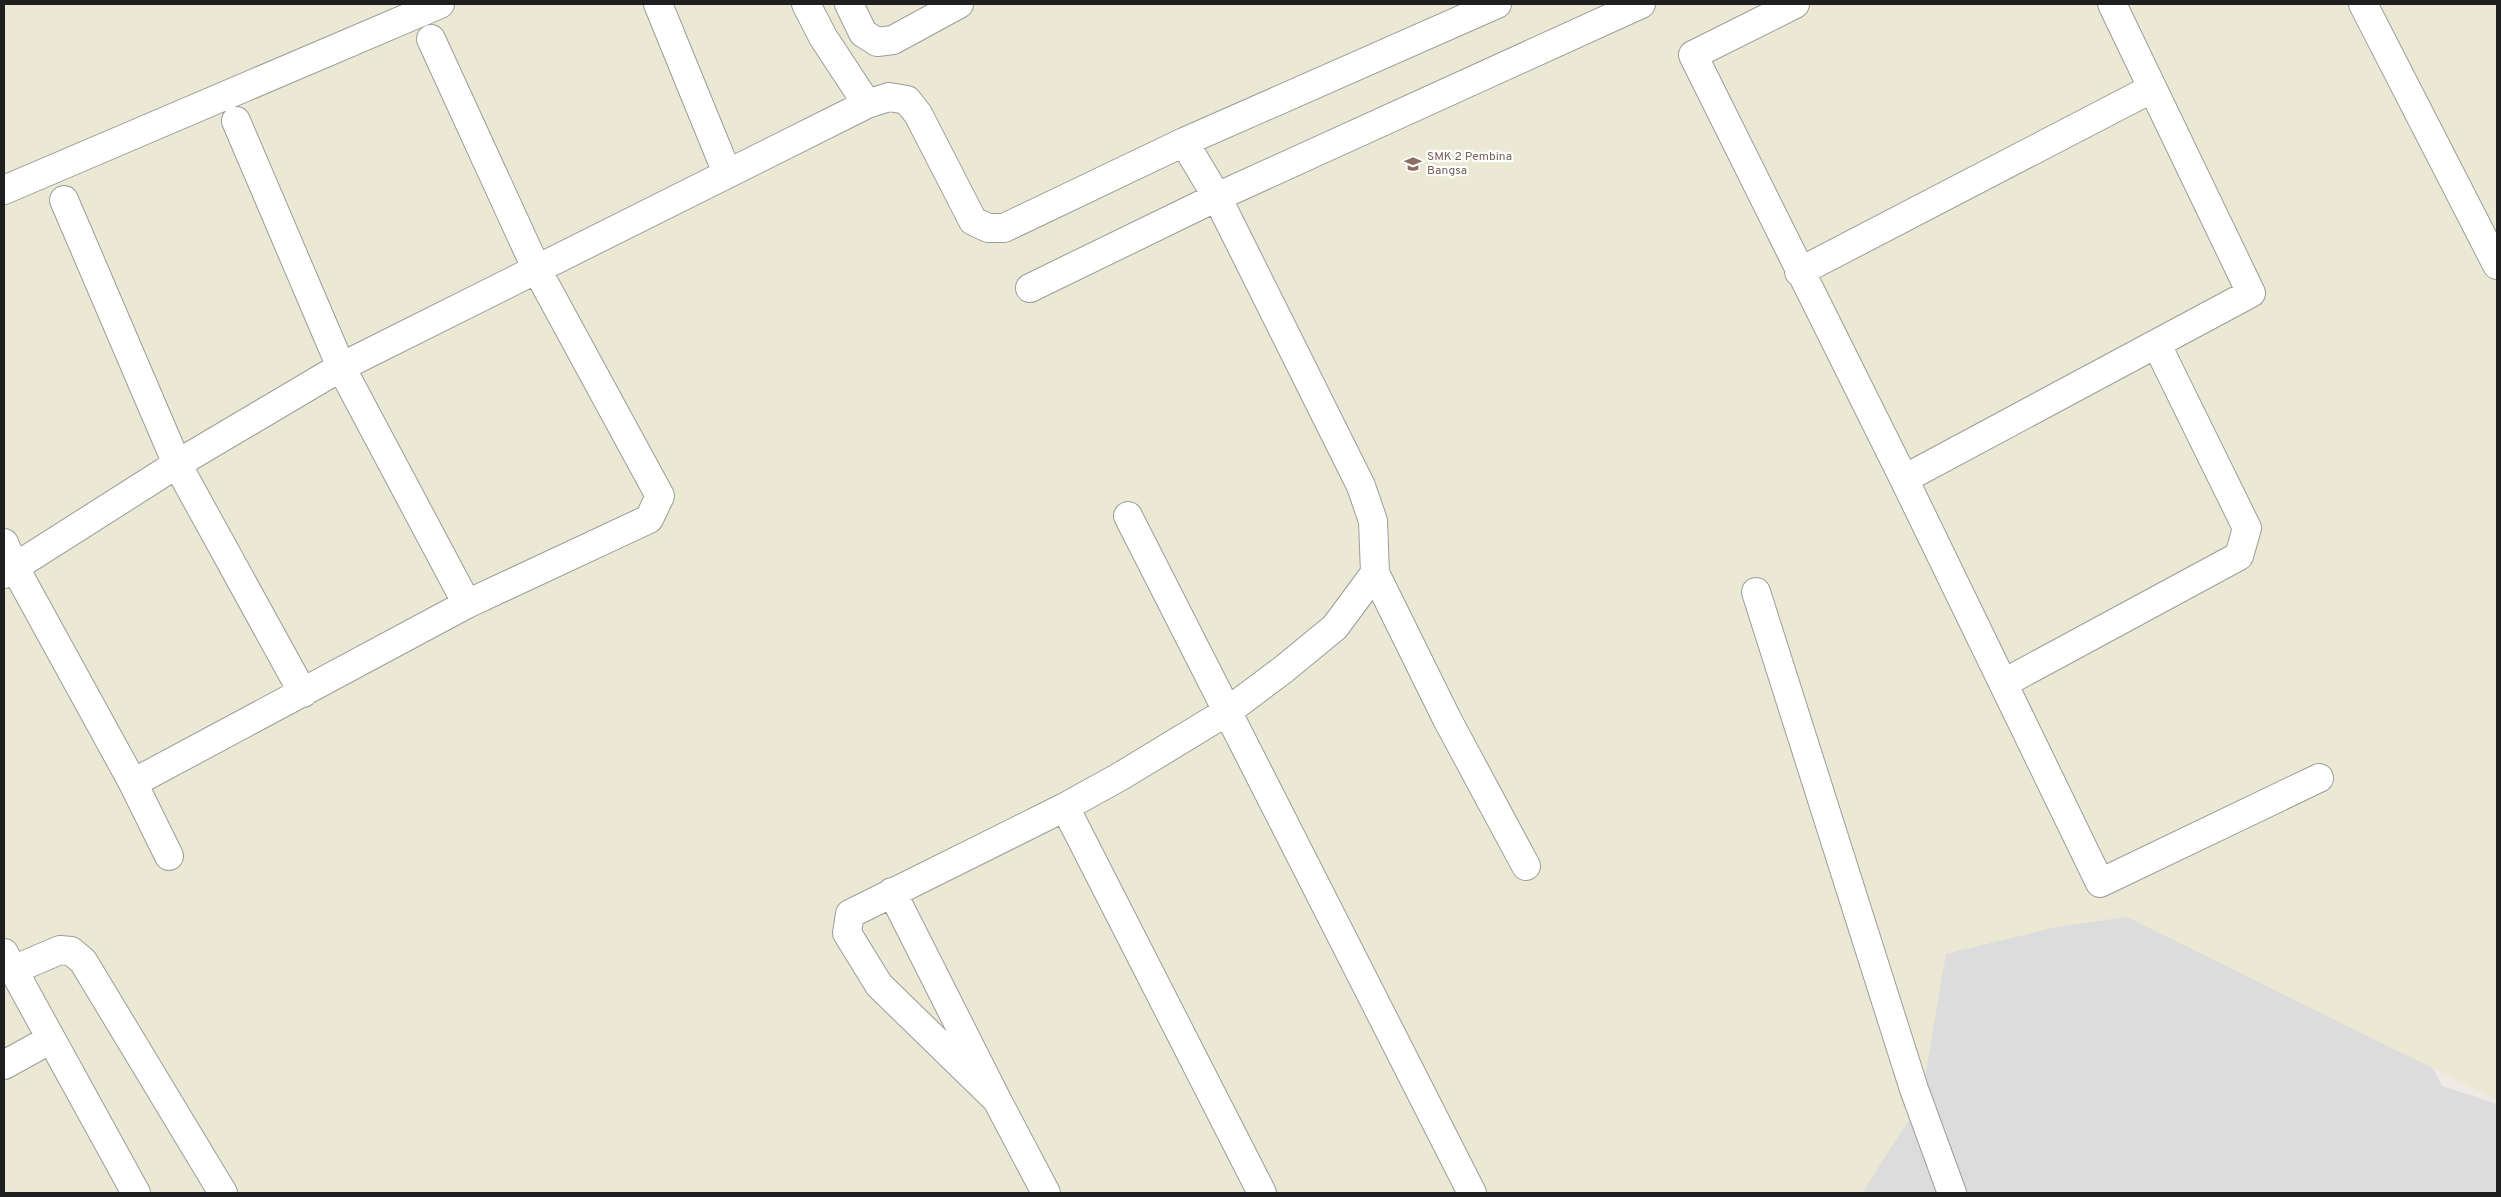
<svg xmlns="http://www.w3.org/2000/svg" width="2501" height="1197" viewBox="0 0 2501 1197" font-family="Overpass,sans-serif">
<rect width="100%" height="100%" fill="#efeae6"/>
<path fill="#dddcdc" d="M1918,904L2127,917L2397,997L2442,1086L2497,1104V1193H1853Z"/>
<path fill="#ebe8d4" d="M4,4H2497V1100L2127,917L2056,927L1946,954L1921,1101L1862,1193H4Z"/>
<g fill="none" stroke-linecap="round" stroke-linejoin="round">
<g stroke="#9c9c9c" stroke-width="30">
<path id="minor" d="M658,4L727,173
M806,4L823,37L867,104L889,97L907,100L918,114L973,221L988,228H1004L1184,142L1497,4
M849,4L863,33L877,42L893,40L959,4
M1795,4L1693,55L1904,479L2100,883L2319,778
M2363,4L2497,265
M236,121L341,367L467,604
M4,190L440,4
M64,200L177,464L303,693
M1799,272L2151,89
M1030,288L1217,197L1641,4
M1904,479L2251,293L2112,4
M1128,516L1472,1193
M4,543L15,568L133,783L169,856
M1375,573L1447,719L1526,866
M4,574L177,464L341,367L867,104
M1756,592L1914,1089L1952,1193
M2004,683L2239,556L2247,528L2157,345
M133,783L467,604L649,519L660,496L536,268L431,39
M1065,807L1262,1193
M892,892L997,1100L1046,1193
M4,953L136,1193
M13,970L60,950L71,951L83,961L223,1193
M4,1065L51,1039
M997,1100L879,985L847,933L850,914L1065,807L1121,776L1228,711L1284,669L1335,627L1375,573L1373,521L1361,486L1217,197L1184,142"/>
</g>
<use href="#minor" stroke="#fff" stroke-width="28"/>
</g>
<defs>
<g id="school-bare" transform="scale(1.35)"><path d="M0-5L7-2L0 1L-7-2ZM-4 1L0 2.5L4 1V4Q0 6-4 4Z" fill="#8d6e63" stroke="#fff" stroke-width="2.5" paint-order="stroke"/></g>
</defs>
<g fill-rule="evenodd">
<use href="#school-bare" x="1413" y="164"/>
</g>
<g text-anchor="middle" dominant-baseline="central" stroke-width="4.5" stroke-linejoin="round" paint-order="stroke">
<g font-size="12" fill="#785e54" stroke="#fff" text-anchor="start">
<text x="1427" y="157">SMK 2 Pembina<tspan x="1427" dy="14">Bangsa</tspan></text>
</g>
</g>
<rect width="2501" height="1197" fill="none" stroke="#1f1f1f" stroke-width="10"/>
</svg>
